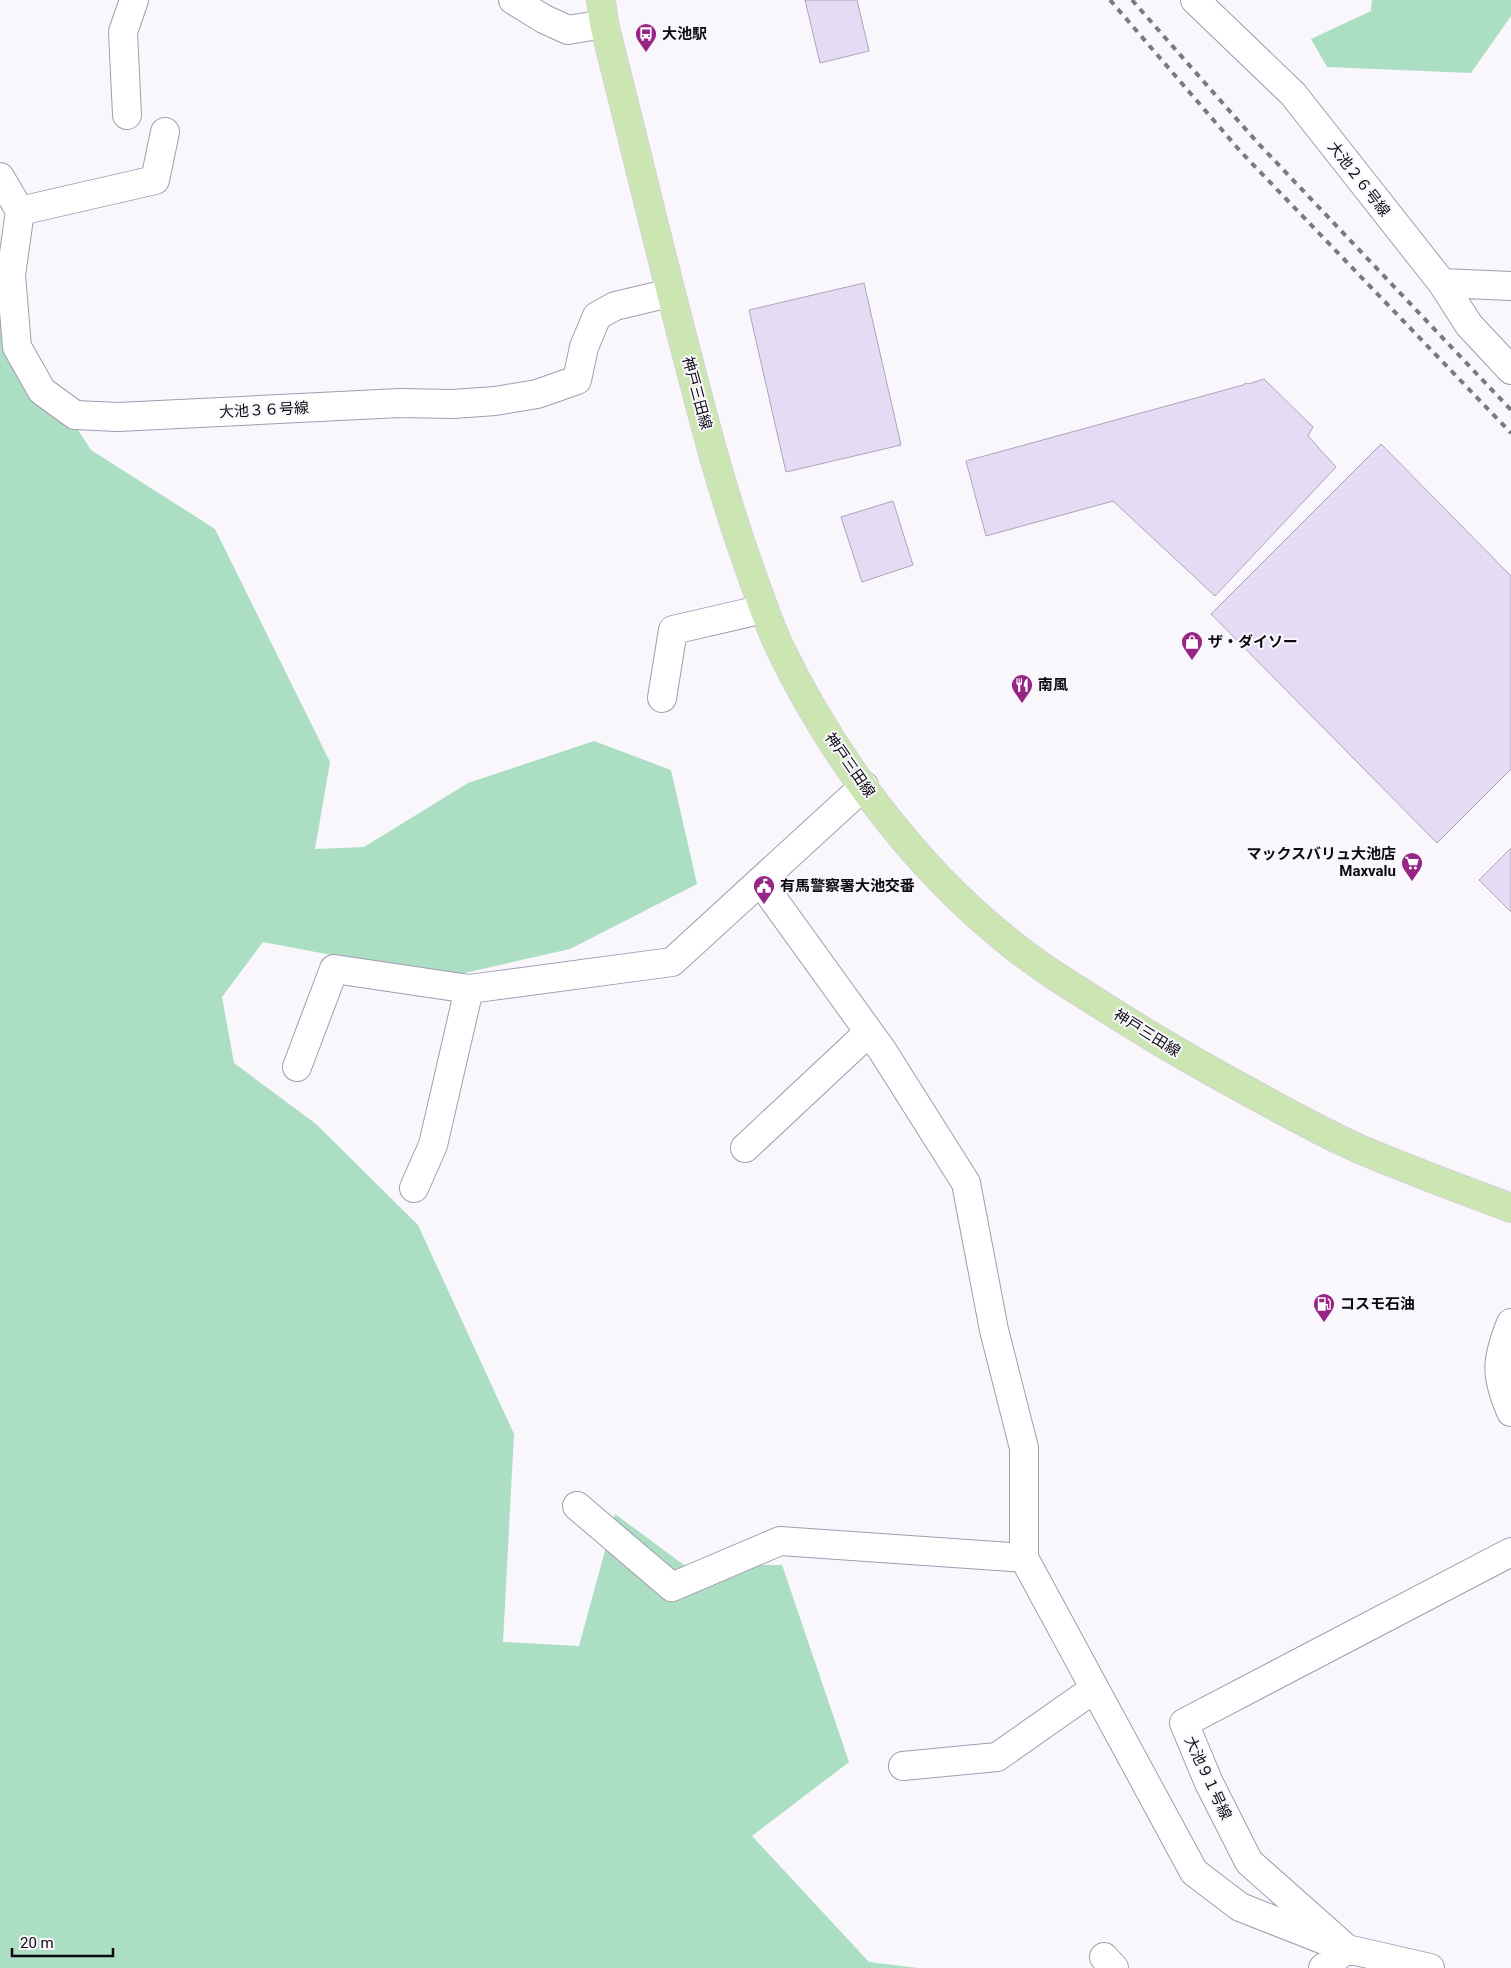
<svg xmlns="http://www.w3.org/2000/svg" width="1511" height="1968" viewBox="0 0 1511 1968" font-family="Roboto,'Noto Sans JP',sans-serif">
<rect width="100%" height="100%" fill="#f9f7fc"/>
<path fill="#abdec3" d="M1372,0H1511V16L1471,73L1327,67L1311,39L1371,11Z
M0,309L91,450L215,529L330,762L315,849L364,847L468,783L594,741L671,770L697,884L570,949L447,977L263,942L222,997L234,1063L316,1124L418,1225L514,1434L503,1642L579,1646L615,1514L684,1565H782L849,1762L752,1836L869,1962L918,1968H0Z"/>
<path fill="#e4dcf4" stroke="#aca4bb" d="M805,0H857L869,51L820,63Z
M864,283L901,445L786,472L749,310Z
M1264,379L1313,427L1308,436L1336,467L1215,596L1113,501L986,536L966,461L1243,385L1246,383L1248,384Z
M1381,444L1511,576V769L1437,843L1211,614Z
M893,501L913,565L862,582L841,517Z
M1511,848V912L1479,880Z"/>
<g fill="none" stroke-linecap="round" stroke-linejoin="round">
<g stroke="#a39bb2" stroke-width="30">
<path id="street" d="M513,0L544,19L568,30L604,24
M1195,0L1293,94L1442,283L1469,325L1511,370
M127,115L123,32L134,0
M0,177L20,211L11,275L17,347L42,391L75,415L118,417L400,403L453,404L495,401L537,394L577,380L584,347L597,316L615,306L670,293
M20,211L155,180L165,132
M1442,283L1511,286
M662,698L673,630L764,609
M760,881L882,1050L966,1183L994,1330L1024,1448V1558L1194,1872L1240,1907L1347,1949
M297,1067L334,969L469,989L672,962L864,786
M745,1148L869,1032
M414,1188L433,1145L469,989
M1511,1323C1496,1360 1495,1375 1511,1412
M577,1506L672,1587L780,1541L1024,1558
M903,1766L997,1757L1094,1689
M1104,1957L1114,1968
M1323,1968L1347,1949
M1430,1968L1347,1949L1249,1862L1209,1783L1184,1723L1511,1552"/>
</g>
<g stroke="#d3d3d4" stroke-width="30">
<path id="primary" d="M601,0L604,24C636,149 665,274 698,397C714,460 732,521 754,581C762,604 770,627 780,648C831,754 912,864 1004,938C1036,965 1074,988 1109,1010C1159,1042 1210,1071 1262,1099C1295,1117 1327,1135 1362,1150C1411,1171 1461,1189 1511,1208"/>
</g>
<use href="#street" stroke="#fff" stroke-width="28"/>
<use href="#primary" stroke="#cbe6b3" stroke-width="28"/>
<path stroke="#7b797f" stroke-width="4" stroke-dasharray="6 6" stroke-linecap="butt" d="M1110,0L1241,152L1511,433
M1132,0L1256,141L1511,410"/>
</g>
<defs>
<g id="bus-pin" transform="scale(1.125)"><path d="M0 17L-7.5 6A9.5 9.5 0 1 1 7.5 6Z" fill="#972584" stroke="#f9f7fc"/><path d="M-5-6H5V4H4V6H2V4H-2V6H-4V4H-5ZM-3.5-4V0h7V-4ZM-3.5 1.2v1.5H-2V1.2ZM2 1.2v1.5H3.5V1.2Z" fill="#fff"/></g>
<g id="shop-pin" transform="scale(1.125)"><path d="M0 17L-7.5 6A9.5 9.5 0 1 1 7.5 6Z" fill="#972584" stroke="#f9f7fc"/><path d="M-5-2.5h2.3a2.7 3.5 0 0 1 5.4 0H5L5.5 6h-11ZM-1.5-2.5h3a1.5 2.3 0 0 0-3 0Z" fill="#fff"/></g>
<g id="restaurant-pin" transform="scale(1.125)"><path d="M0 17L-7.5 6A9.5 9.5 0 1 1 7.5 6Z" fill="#972584" stroke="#f9f7fc"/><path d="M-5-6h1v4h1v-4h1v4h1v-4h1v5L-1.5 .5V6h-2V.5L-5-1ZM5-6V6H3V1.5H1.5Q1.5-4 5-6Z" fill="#fff"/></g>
<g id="supermarket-pin" transform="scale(1.125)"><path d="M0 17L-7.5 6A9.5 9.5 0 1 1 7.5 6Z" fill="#972584" stroke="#f9f7fc"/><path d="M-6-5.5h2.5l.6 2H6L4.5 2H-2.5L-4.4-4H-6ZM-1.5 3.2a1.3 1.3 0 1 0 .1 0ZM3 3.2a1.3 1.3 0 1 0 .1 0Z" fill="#fff"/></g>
<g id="civic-pin" transform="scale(1.125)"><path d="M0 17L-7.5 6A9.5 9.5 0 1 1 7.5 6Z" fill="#972584" stroke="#f9f7fc"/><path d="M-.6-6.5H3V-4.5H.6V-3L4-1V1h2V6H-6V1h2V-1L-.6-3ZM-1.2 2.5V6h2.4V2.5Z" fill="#fff"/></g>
<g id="fuel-pin" transform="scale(1.125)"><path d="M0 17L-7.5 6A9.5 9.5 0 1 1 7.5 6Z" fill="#972584" stroke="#f9f7fc"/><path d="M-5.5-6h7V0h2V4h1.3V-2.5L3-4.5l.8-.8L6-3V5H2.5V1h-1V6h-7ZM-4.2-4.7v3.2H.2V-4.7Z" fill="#fff"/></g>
</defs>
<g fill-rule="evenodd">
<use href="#bus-pin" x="646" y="34"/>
<use href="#shop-pin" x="1192" y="642"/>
<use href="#restaurant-pin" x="1022" y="685"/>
<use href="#supermarket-pin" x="1412" y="863"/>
<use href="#civic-pin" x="764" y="886"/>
<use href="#fuel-pin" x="1324" y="1304"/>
</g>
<g text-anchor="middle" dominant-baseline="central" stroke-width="4" stroke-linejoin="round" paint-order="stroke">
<g font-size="15" font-weight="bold" fill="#0d0a12" stroke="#f9f7fc" text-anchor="start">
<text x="662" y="34">大池駅</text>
<text x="1208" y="642">ザ・ダイソー</text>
<text x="1038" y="685">南風</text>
<text x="1396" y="854" text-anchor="end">マックスバリュ大池店<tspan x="1396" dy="17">Maxvalu</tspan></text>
<text x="780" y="886">有馬警察署大池交番</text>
<text x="1340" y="1304">コスモ石油</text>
</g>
<g font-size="15" fill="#0d0a12" stroke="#f9f7fc">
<text transform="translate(1359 179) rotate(52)">大池２６号線</text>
<text transform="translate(697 393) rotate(75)">神戸三田線</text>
<text transform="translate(264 410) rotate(-3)">大池３６号線</text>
<text transform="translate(850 765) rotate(55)">神戸三田線</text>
<text transform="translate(1147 1033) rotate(32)">神戸三田線</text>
<text transform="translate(1208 1778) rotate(65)">大池９１号線</text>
</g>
</g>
<path d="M12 1948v8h101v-8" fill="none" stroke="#0d0a12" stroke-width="2.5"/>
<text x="20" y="1948" font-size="15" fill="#0d0a12" stroke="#f9f7fc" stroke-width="4" paint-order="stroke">20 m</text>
</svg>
